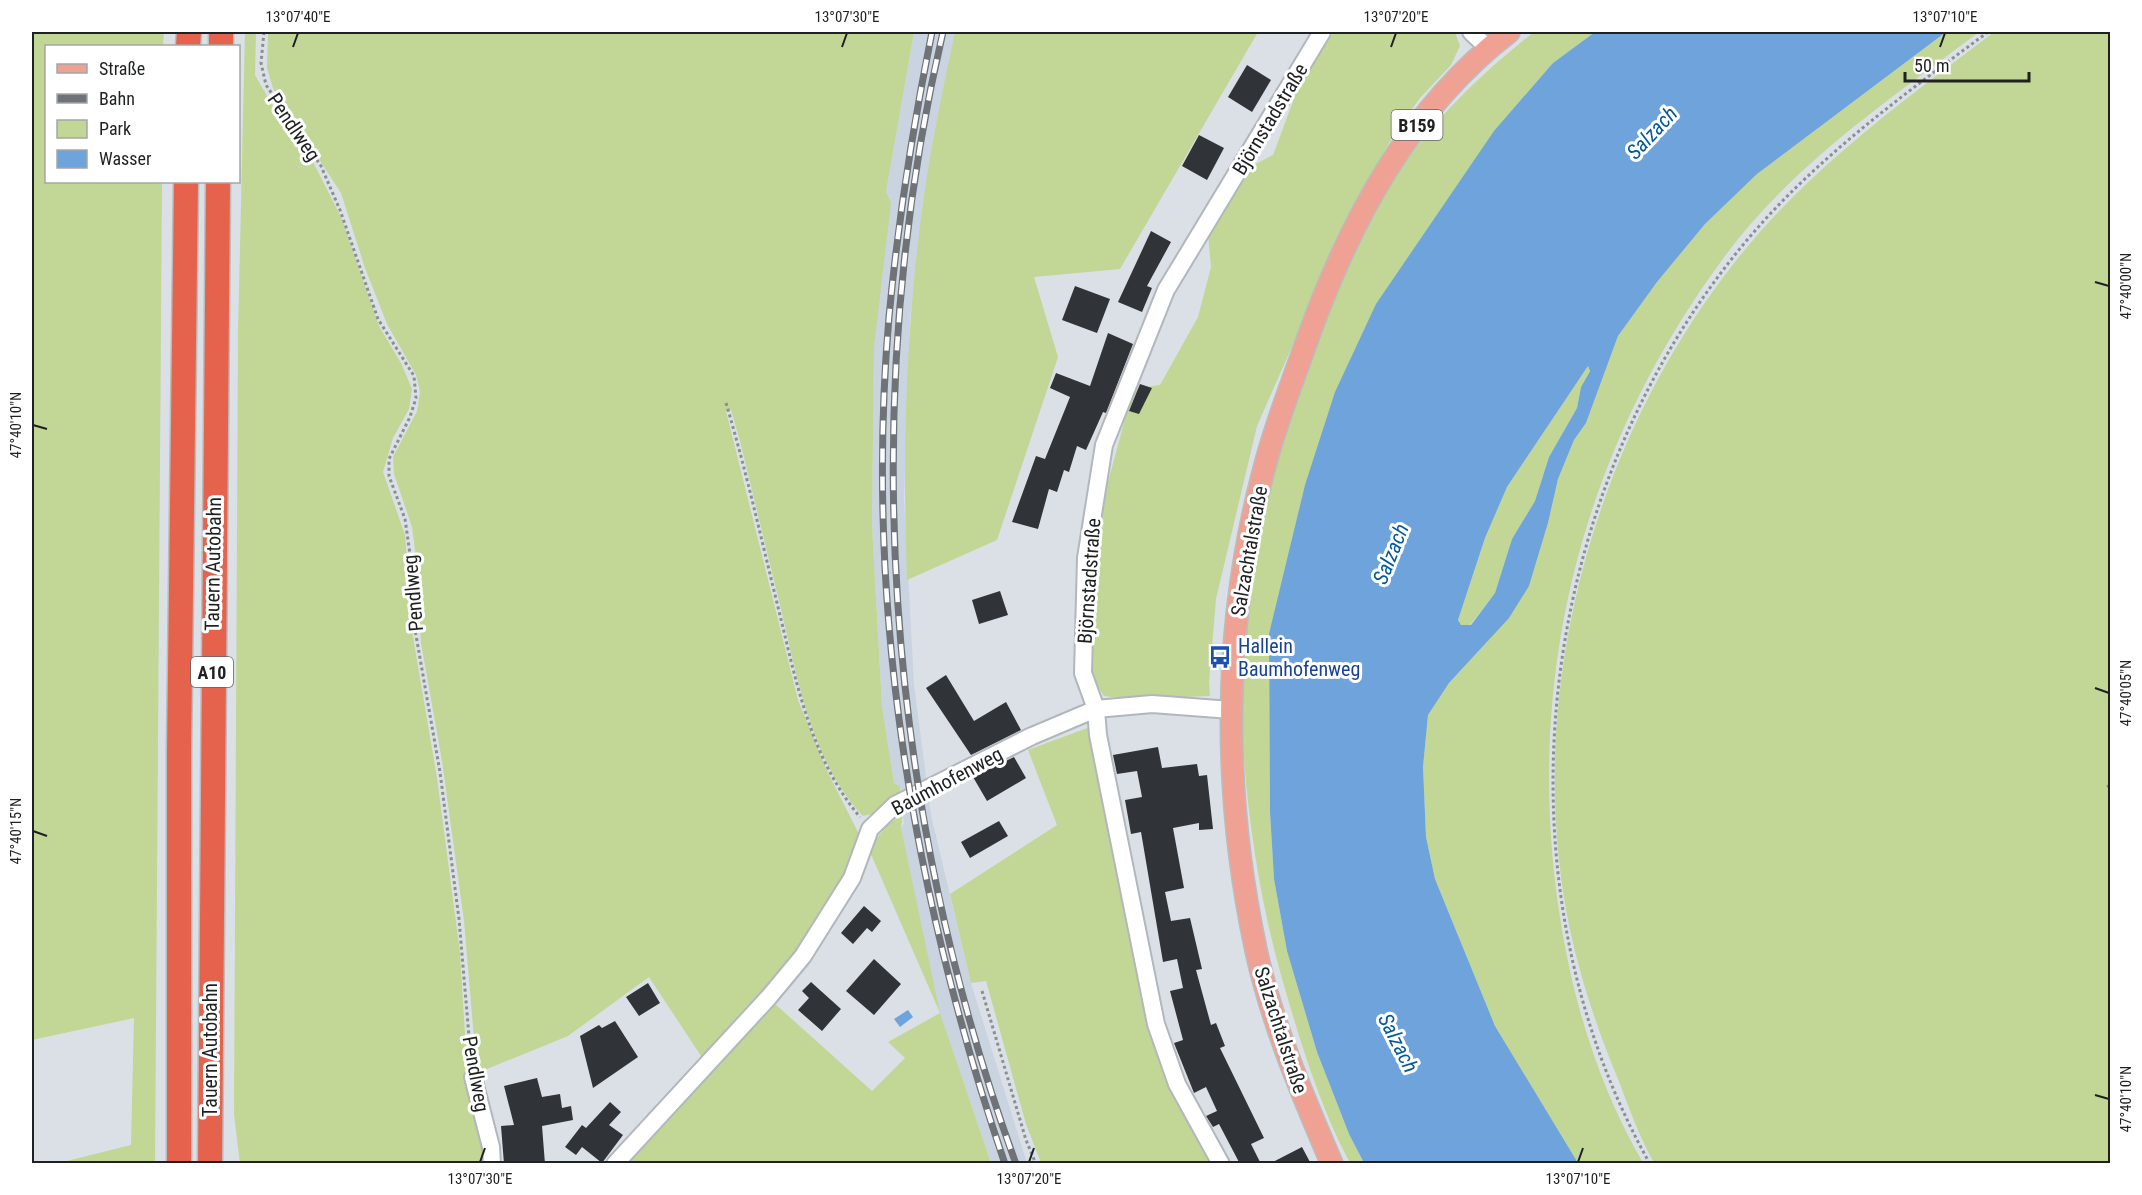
<svg xmlns="http://www.w3.org/2000/svg" width="2142" height="1195" viewBox="0 0 2142 1195" font-family="'Roboto Condensed',sans-serif">
<rect width="100%" height="100%" fill="#dbe0e6"/>
<path fill="#cad4e0" d="M914,32H955L925,190L910,321L904,499L914,684L931,815L971,983L1027,1163H991L940,1014L917,911L901,828L904,823L900,787L894,784L882,706L872,526L874,347L886,192Z"/>
<path fill="#c2d696" d="M32,32H164L163,46H46V182H162L155,1163H59L131,1145L134,1018L32,1040Z
M245,32H256L255,75L275,110L312,160L341,217L379,326L401,363L412,389L409,409L393,438L383,472L405,535L413,637L437,778L460,953L467,1067L489,1163L240,1164L234,1114L238,333Z
M268,32H914L886,192L891,203L874,347L872,526L882,706L894,783L900,787V793L872,814L863,816C810,760 797,674 779,601C766,548 753,494 740,441L731,410L726,411L798,700L828,773L860,836L846,874L780,976L703,1059L649,977L568,1036L477,1073L464,921L442,761L421,643L417,565L412,527L394,474L393,457L417,411L420,392L416,375L387,324L365,268L341,193L273,88L267,68Z
M955,32H1258L1120,269L1034,277L1058,357L997,540L907,580C902,450 906,318 925,189C933,136 944,84 955,32Z
M1334,32H1455L1460,46L1451,65L1420,98L1396,131L1355,204L1257,426L1216,599L1209,682L1210,696L1130,699L1104,696L1095,682L1089,664L1094,551L1108,482L1133,389L1160,385L1198,317L1211,267L1208,234L1246,169L1273,155L1301,80Z
M1534,32H1595L1553,63L1269,634L1270,812L1274,879L1287,951L1317,1052L1349,1134L1364,1163H1350C1322,1111 1304,1053 1287,996C1257,896 1242,789 1241,684C1241,666 1244,647 1246,629C1255,525 1283,426 1321,330C1343,276 1364,222 1397,174C1435,118 1482,73 1534,32Z
M1946,32H1979C1890,99 1792,165 1725,256C1584,446 1525,670 1558,904C1571,996 1597,1083 1643,1163H1578L1495,1026L1435,879L1426,837L1423,767L1428,715L1449,683L1486,643L1529,586L1548,523L1558,479L1574,440L1586,423L1618,336L1657,282L1705,224L1757,174Z
M1994,32H2110V1163H1654C1639,1136 1629,1108 1618,1079C1598,1031 1581,981 1570,930C1522,700 1591,444 1735,262C1808,169 1902,102 1994,32Z
M1588,366L1590,370L1581,387L1577,408L1549,457L1535,501L1512,539L1495,593L1470,625H1461L1458,620L1485,538L1507,487Z
M1090,727L1176,1096L1210,1163H1041L1026,1124L986,981L971,983L950,894L1057,825L1028,750Z
M903,813L901,828L940,1013L991,1163L619,1164L774,1003L872,1091L905,1058L888,1042L940,1013L870,852C878,834 887,825 903,813Z"/>
<path fill="#6ea4db" fill-rule="evenodd" d="M1595,32H1946L1757,174L1705,224L1657,282L1618,336L1586,423L1574,440L1558,479L1548,523L1529,586L1509,618L1449,683L1428,715L1423,767L1426,837L1435,879L1495,1026L1578,1163H1364L1349,1134L1317,1052L1287,951L1274,879L1270,812L1269,634L1305,485L1335,392L1376,304L1494,131L1553,63ZM1588,366L1590,371L1581,387L1577,408L1549,457L1535,501L1512,539L1495,593L1471,625H1461L1458,620L1485,538L1507,487Z
M908,1010L913,1017L900,1027L894,1019Z"/>
<path fill="#303439" d="M1247,65L1271,80L1252,112L1228,97Z
M1199,135L1224,148L1207,180L1182,166Z
M1151,231L1171,242L1147,286L1152,288L1142,312L1118,302Z
M1075,286L1110,299L1097,333L1062,320Z
M1108,333L1133,344L1106,413L1103,412L1086,450L1077,446L1069,472L1064,470L1057,492L1049,489L1038,529L1012,522L1036,456L1045,459L1070,397L1050,388L1056,373L1090,386Z
M1140,384L1152,388L1139,414L1129,411Z
M1000,591L1008,615L979,624L972,600Z
M946,675L974,721L1006,702L1021,730L971,755L926,688Z
M1158,747L1162,768L1197,764L1199,776L1207,775L1213,829L1199,830V823L1173,828L1184,888L1165,892L1171,921L1190,918L1202,969L1196,970L1211,1025L1216,1023L1225,1046L1220,1048L1264,1138L1251,1144L1261,1164H1240L1219,1124L1213,1127L1206,1116L1217,1111L1206,1087L1194,1093L1174,1043L1183,1040L1170,991L1183,988L1177,959L1163,962L1141,832L1131,834L1125,800L1142,797L1137,771L1117,774L1113,755Z
M1014,757L1026,778L987,801L973,777Z
M999,821L1008,836L970,858L961,842Z
M864,906L881,921L872,932L867,928L853,944L841,933Z
M874,959L901,984L874,1015L846,991Z
M811,982L841,1009L822,1031L798,1010L809,998L802,991Z
M648,983L660,1003L639,1016L626,997Z
M615,1021L638,1057L593,1088L580,1036L599,1025L602,1028Z
M537,1078L542,1097L560,1094L562,1108L571,1106L573,1120L542,1126L545,1164H504L501,1126L514,1125L504,1086Z
M610,1102L621,1112L609,1125L623,1135L602,1163L582,1147L576,1155L565,1147L582,1125L586,1128Z
M1302,1147L1311,1164H1269Z"/>
<g fill="none" stroke-linecap="round" stroke-linejoin="round">
<g stroke="#b2b7bd" stroke-width="20">
<path id="minor" d="M1471,32L1488,48
M473,1077L491,1147L492,1164
M615,1164L769,997L803,956L852,878L870,829L895,805L1032,736L1096,709L1152,704L1231,710
M1221,1164L1177,1084L1156,1024L1098,735L1096,709L1083,673L1086,558L1104,445L1166,290L1322,32"/>
</g>
<g stroke="#bcbcbd" stroke-width="24">
<path id="major" d="M1332,1164C1302,1094 1272,1024 1256,950C1223,796 1222,634 1261,481C1273,431 1292,383 1309,335C1351,219 1410,108 1509,32"/>
</g>
<g stroke="#bcbcbd" stroke-width="27">
<path id="highway" d="M188,46L189,32
M221,46V32
M179,1164V752L186,182
M210,1164L218,182"/>
</g>
<path stroke="#8b8f93" stroke-width="3" stroke-dasharray="3 3" stroke-linecap="butt" d="M264,32L261,63L266,85L321,166L340,210L378,319L414,376L416,398L410,417L389,459V476L405,519L410,554L414,624L440,772L459,919L471,1060
M726,403C746,470 761,538 778,607C796,680 810,758 860,817
M2107,787L2110,785
M982,991L1026,1140L1036,1164
M1650,1164C1490,879 1534,503 1738,251C1808,164 1899,98 1988,32"/>
<use href="#minor" stroke="#fff" stroke-width="16"/>
<use href="#major" stroke="#efa194" stroke-width="21"/>
<use href="#highway" stroke="#e5634d" stroke-width="24"/>
<g stroke="#6f7276" stroke-width="7">
<path id="rail" d="M932,32C913,126 898,221 889,317C864,604 912,892 1005,1164
M943,32C856,405 885,804 1016,1164"/>
</g>
<use href="#rail" stroke="#fff" stroke-width="4.5" stroke-dasharray="14" stroke-linecap="butt"/>
</g>
<path fill="none" stroke="#1e2022" stroke-width="2" d="M293,47L298,33M842,47L847,33M1391,47L1396,33M1940,47L1945,33M2095,282L2109,286M33,425L47,429M2095,688L2109,693M33,831L47,836M2095,1095L2109,1099M480,1162L485,1148M1029,1162L1034,1148M1578,1162L1583,1148"/>
<defs>
<g id="bus-bare" transform="scale(1.8)"><path d="M-5-6H5V4H4V6H2V4H-2V6H-4V4H-5ZM-3.5-4V0h7V-4ZM-3.5 1.2v1.5H-2V1.2ZM2 1.2v1.5H3.5V1.2Z" fill="#1a4fb4" stroke="#fff" stroke-width="2.5" paint-order="stroke"/></g>
</defs>
<g fill-rule="evenodd">
<use href="#bus-bare" x="1220" y="657"/>
</g>
<g text-anchor="middle" dominant-baseline="central" stroke-width="6" stroke-linejoin="round" paint-order="stroke">
<g fill="#fff" stroke="#626364" stroke-width="1.5">
<rect x="1391.5" y="110" width="51" height="30" rx="4.5"/>
<rect x="191" y="657" width="42" height="30" rx="4.5"/>
</g>
<g font-size="18" font-weight="bold" fill="#1e2022">
<text x="1417" y="125">B159</text>
<text x="212" y="672">A10</text>
</g>
<g font-size="20" fill="#1e2022" stroke="#fff">
<text transform="translate(1270 119) rotate(-59)">Björnstadstraße</text>
<text transform="translate(294 127) rotate(56)">Pendlweg</text>
<text transform="translate(1249 551) rotate(-80)">Salzachtalstraße</text>
<text transform="translate(213 564) rotate(-89)">Tauern Autobahn</text>
<text transform="translate(1089 581) rotate(-86)">Björnstadstraße</text>
<text transform="translate(413 593) rotate(-95)">Pendlweg</text>
<text transform="translate(947 781) rotate(-28)">Baumhofenweg</text>
<text transform="translate(1281 1030) rotate(72)">Salzachtalstraße</text>
<text transform="translate(210 1050) rotate(-90)">Tauern Autobahn</text>
<text transform="translate(476 1074) rotate(80)">Pendlweg</text>
</g>
<g font-size="20" fill="#164399" stroke="#fff" text-anchor="start">
<text x="1238" y="646">Hallein<tspan x="1238" dy="23">Baumhofenweg</tspan></text>
</g>
<g font-size="21" font-style="italic" fill="#02599c" stroke="#fff">
<text transform="translate(1652 133) rotate(-47)">Salzach</text>
<text transform="translate(1391 554) rotate(-68)">Salzach</text>
<text transform="translate(1398 1043) rotate(63)">Salzach</text>
</g>
</g>
<rect width="2142" height="1195" fill="none" stroke="#ffffff" stroke-width="66"/>
<rect x="45" y="45" width="195" height="138" fill="#ffffff" stroke="#a5a6a7" stroke-width="1.5"/>
<rect x="57" y="64" width="30" height="9" fill="#efa194" stroke="#a5a6a7" stroke-width="1.5"/>
<text x="99" y="75" font-size="18" fill="#1e2022">Straße</text>
<rect x="57" y="94" width="30" height="9" fill="#6f7276" stroke="#a5a6a7" stroke-width="1.5"/>
<text x="99" y="105" font-size="18" fill="#1e2022">Bahn</text>
<rect x="57" y="120" width="30" height="18" fill="#c2d696" stroke="#a5a6a7" stroke-width="1.5"/>
<text x="99" y="135" font-size="18" fill="#1e2022">Park</text>
<rect x="57" y="150" width="30" height="18" fill="#6ea4db" stroke="#a5a6a7" stroke-width="1.5"/>
<text x="99" y="165" font-size="18" fill="#1e2022">Wasser</text>
<path d="M1905 72v9h124v-9" fill="none" stroke="#1e2022" stroke-width="3"/>
<text x="1914" y="72" font-size="18" fill="#1e2022" stroke="#ffffff" stroke-width="4.5" paint-order="stroke">50 m</text>
<rect x="33" y="33" width="2076" height="1129" fill="none" stroke="#1e2022" stroke-width="2"/>
<g font-size="15" text-anchor="middle" fill="#1e2022">
<text x="298" y="22">13°07'40"E</text>
<text x="847" y="22">13°07'30"E</text>
<text x="1396" y="22">13°07'20"E</text>
<text x="1945" y="22">13°07'10"E</text>
<text transform="translate(2126 286) rotate(-90)" y="5">47°40'00"N</text>
<text transform="translate(16 425) rotate(-90)" y="5">47°40'10"N</text>
<text transform="translate(2126 693) rotate(-90)" y="5">47°40'05"N</text>
<text transform="translate(16 831) rotate(-90)" y="5">47°40'15"N</text>
<text transform="translate(2126 1099) rotate(-90)" y="5">47°40'10"N</text>
<text x="480" y="1184">13°07'30"E</text>
<text x="1029" y="1184">13°07'20"E</text>
<text x="1578" y="1184">13°07'10"E</text>
</g>
</svg>
